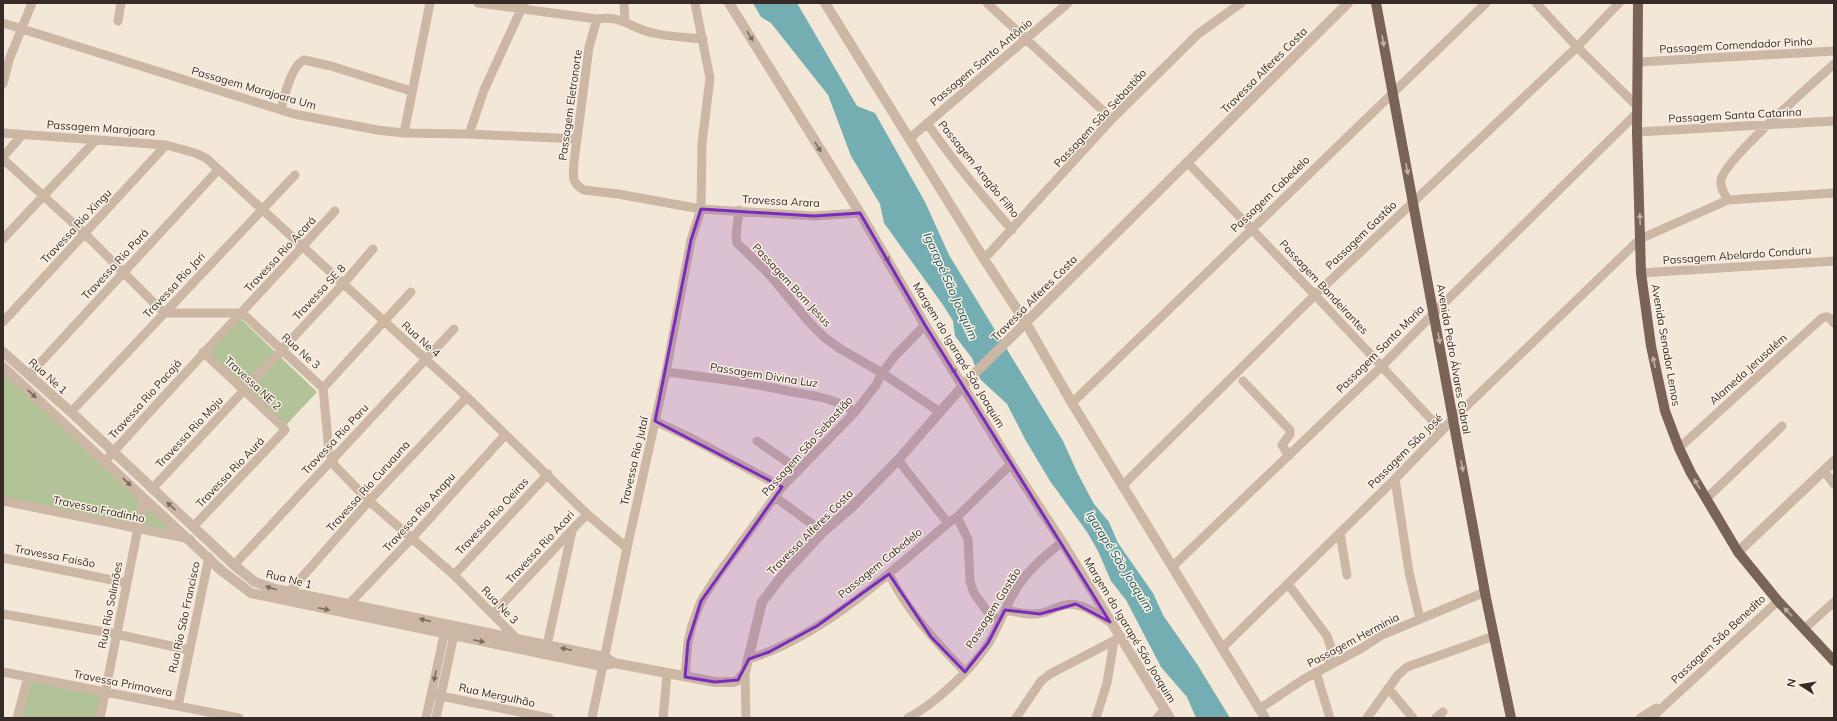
<svg xmlns="http://www.w3.org/2000/svg" width="1837" height="721" viewBox="0 0 1837 721" font-family="Mulish,sans-serif">
<rect width="100%" height="100%" fill="#f3e7d8"/>
<path fill="#b3c398" d="M240,318L317,392L286,425L208,353Z
M3,364L180,534L3,499Z
M33,675L105,690L100,718H21Z"/>
<path fill="#75aeb2" d="M753,3H797L857,106L875,113L925,202L949,255L1063,441L1078,474L1094,504L1109,522L1118,543L1153,593L1163,615L1197,664L1230,718H1196L1187,697L1161,667L1126,600L1111,581L1098,551L1087,532L1050,481L1026,441L1007,404L980,379L972,358L955,336L953,321L943,305L884,223L880,204L851,156L828,95L771,23L761,17Z"/>
<g fill="none" stroke-linecap="round" stroke-linejoin="round">
<path stroke="#ccb7a4" stroke-width="9" d="M478,3L597,19C622,15 630,28 653,33C669,37 686,37 703,39
M624,3L625,21
M987,3L1112,119
M1536,3L1577,47L1637,106
M597,19L589,47L574,162C573,176 571,183 584,190L618,194L701,209L814,216L860,213
M118,21L121,3
M3,23L294,114L377,130L404,133L469,134L577,139
M1639,62L1834,51
M3,84L9,60L32,3
M281,110C284,97 291,66 304,60L331,66L411,91
M927,123C953,161 982,195 1012,230
M1637,132L1834,121
M3,133L166,145L195,153L206,158L467,397L587,514L627,548
M404,133L430,3
M469,134L484,90L524,3
M909,139L1068,3
M3,157L22,135
M3,159L85,234L164,313H242L323,388L329,452L335,466L369,501L454,575L516,638
M1187,162L1315,295L1442,431
M1728,200C1724,194 1720,187 1721,180C1724,160 1814,82 1834,64
M739,210L736,236L737,243L768,273L809,322L824,337L839,348L882,373L940,412
M3,239L96,140
M984,259L1112,119L1198,34L1241,3
M1641,273L1834,261
M3,322L166,145
M666,372C707,377 748,382 788,391C817,397 829,396 855,412
M29,375L218,170
M1243,381L1290,430V434L1282,445L1289,456
M323,388L411,292
M1072,403L1486,3
M71,412L295,175
M655,421L689,437L782,487
M757,441L799,470
M1679,448L1822,318C1828,315 1830,318 1834,323
M898,460L948,523
M105,461C181,377 259,294 335,211
M1824,471L1834,484
M1395,479L1409,572L1420,619
M1122,486L1315,295L1577,47L1619,3
M152,489L343,284L373,249
M775,497L823,532
M1706,499L1782,426
M3,501L190,539
M957,517L968,539L970,581L974,593L987,611L999,621
M193,527L285,430L282,426L203,352
M1340,533L1347,575
M3,558L127,583
M234,565L454,329
M1172,567L1382,366L1435,312L1637,113
M889,574C908,612 936,642 965,672
M454,575L548,474
M1288,584L1327,636L1331,648L1329,665
M289,592L369,501L467,397
M349,604L412,538L505,435
M1005,610C1016,612 1030,616 1042,613C1053,610 1065,602 1077,605C1089,607 1100,616 1110,622
M3,614L116,634L189,650
M493,614L587,514
M1804,629L1834,602
M547,645L572,531
M1222,648L1395,479L1453,419L1640,239L1728,200L1834,193
M749,659C824,635 890,573 948,523L957,517L1011,464
M3,672L239,718
M745,672L746,718
M1316,672L1330,718
M685,677L688,642L692,625L701,601L717,576L782,487L855,412L876,385L882,373L895,356L925,325
M1388,688L1413,718
M431,694L549,718
M178,706L209,557
M1259,709L1304,679L1362,648L1382,635L1485,592
M17,718L28,677
M100,718L144,498
M426,718L446,626
M436,718L455,630
M592,718L627,548L666,372L691,240L701,209L702,143L710,78L695,3
M663,718L667,674
M908,718C936,703 970,671 988,644C1000,625 1006,603 1019,585C1030,568 1047,554 1062,542
M1016,718L1041,681L1050,674L1121,637
M1096,718L1107,683L1114,641
M1157,718L1165,710
M1367,718L1398,675L1407,667L1494,636
M1436,718L1443,712
M1640,718L1656,708
M1651,718L1778,601"/>
<path stroke="#ccb7a4" stroke-width="10" d="M729,3L860,213L925,325L1011,464L1062,542L1170,718
M825,3L984,259L1026,323L1072,403L1265,718
M3,352L71,412L234,565L255,582L275,589L605,657L614,663L715,682H734L738,680L745,672L762,602L782,576L823,532L851,508L898,460L968,380L1348,3
M3,367L222,571L251,593L602,666L614,663
M1738,552L1834,461"/>
<path stroke="#796356" stroke-width="10" d="M1376,3L1486,598L1511,718
M1638,3L1637,132L1641,273L1651,346L1665,411L1679,448L1691,473L1738,552L1778,601L1834,661"/>
</g>
<defs><path id="oneway-solid" d="M-6-.8H1V-3.2L6.5 0L1 3.2V.8H-6Z"/></defs>
<g fill="#7a6a5f">
<use href="#oneway-solid" transform="translate(750 36) rotate(58)"/>
<use href="#oneway-solid" transform="translate(818 147) rotate(58)"/>
<use href="#oneway-solid" transform="translate(886 257) rotate(59)"/>
<use href="#oneway-solid" transform="translate(953 369) rotate(58)"/>
<use href="#oneway-solid" transform="translate(32 394) rotate(43)"/>
<use href="#oneway-solid" transform="translate(127 482) rotate(43)"/>
<use href="#oneway-solid" transform="translate(171 506) rotate(-137)"/>
<use href="#oneway-solid" transform="translate(271 588) rotate(-163)"/>
<use href="#oneway-solid" transform="translate(324 609) rotate(12)"/>
<use href="#oneway-solid" transform="translate(425 620) rotate(-167)"/>
<use href="#oneway-solid" transform="translate(479 641) rotate(12)"/>
<use href="#oneway-solid" transform="translate(566 649) rotate(-168)"/>
<use href="#oneway-solid" transform="translate(435 676) rotate(102)"/>
</g>
<g fill="#c0b1a5">
<use href="#oneway-solid" transform="translate(1383 41) rotate(80)"/>
<use href="#oneway-solid" transform="translate(1407 169) rotate(79)"/>
<use href="#oneway-solid" transform="translate(1640 219) rotate(-92)"/>
<use href="#oneway-solid" transform="translate(1439 338) rotate(80)"/>
<use href="#oneway-solid" transform="translate(1654 362) rotate(-102)"/>
<use href="#oneway-solid" transform="translate(1462 466) rotate(79)"/>
<use href="#oneway-solid" transform="translate(1697 484) rotate(-120)"/>
<use href="#oneway-solid" transform="translate(1788 612) rotate(-134)"/>
</g>
<path fill="#7b2cbf" fill-opacity="0.2" stroke="#7b2cbf" stroke-width="3" stroke-linejoin="round" d="M701,209L814,216L860,213L925,325L1110,622L1076,604L1040,614L1005,610L988,643L965,672L931,637L889,574L817,626L769,652L749,659L738,680L715,682L685,677L688,642L701,601L782,487L655,421L691,240Z"/>
<g text-anchor="middle" dominant-baseline="central" stroke-width="3" stroke-linejoin="round" paint-order="stroke">
<g font-size="11" fill="#362b26" stroke="#faf1e5">
<text transform="translate(1736 45) rotate(-3)">Passagem Comendador Pinho</text>
<text transform="translate(981 62) rotate(-40)">Passagem Santo Antônio</text>
<text transform="translate(1264 70) rotate(-45)">Travessa Alferes Costa</text>
<text transform="translate(254 88) rotate(16)">Passagem Marajoara Um</text>
<text transform="translate(570 105) rotate(-82)">Passagem Eletronorte</text>
<text transform="translate(1735 115) rotate(-3)">Passagem Santa Catarina</text>
<text transform="translate(1100 118) rotate(-47)">Passagem São Sebastião</text>
<text transform="translate(101 128) rotate(4)">Passagem Marajoara</text>
<text transform="translate(979 169) rotate(51)">Passagem Aragão Filho</text>
<text transform="translate(1270 194) rotate(-44)">Passagem Cabedelo</text>
<text transform="translate(781 201) rotate(3)">Travessa Arara</text>
<text transform="translate(76 226) rotate(-47)">Travessa Rio Xingu</text>
<text transform="translate(1361 235) rotate(-44)">Passagem Gastão</text>
<text transform="translate(280 254) rotate(-47)">Travessa Rio Acará</text>
<text transform="translate(1737 255) rotate(-4)">Passagem Abelardo Conduru</text>
<text transform="translate(115 264) rotate(-47)">Travessa Rio Pará</text>
<text transform="translate(174 285) rotate(-47)">Travessa Rio Jari</text>
<text transform="translate(792 285) rotate(47)">Passagem Bom Jesus</text>
<text transform="translate(1324 287) rotate(47)">Passagem Bandeirantes</text>
<text transform="translate(319 292) rotate(-47)">Travessa SE 8</text>
<text transform="translate(1034 298) rotate(-45)">Travessa Alferes Costa</text>
<text transform="translate(421 339) rotate(42)">Rua Ne 4</text>
<text transform="translate(1666 345) rotate(80)">Avenida Senador Lemos</text>
<text transform="translate(1380 349) rotate(-45)">Passagem Santa Maria</text>
<text transform="translate(301 351) rotate(42)">Rua Ne 3</text>
<text transform="translate(959 355) rotate(59)">Margem do Igarapé São Joaquim</text>
<text transform="translate(1454 359) rotate(80)">Avenida Pedro Álvares Cabral</text>
<text transform="translate(1748 369) rotate(-42)">Alameda Jerusalém</text>
<text transform="translate(764 375) rotate(9)">Passagem Divina Luz</text>
<text transform="translate(48 376) rotate(42)">Rua Ne 1</text>
<text transform="translate(253 383) rotate(43)">Travessa NE 2</text>
<text transform="translate(145 399) rotate(-48)">Travessa Rio Pacajá</text>
<text transform="translate(189 432) rotate(-47)">Travessa Rio Moju</text>
<text transform="translate(335 439) rotate(-47)">Travessa Rio Paru</text>
<text transform="translate(807 446) rotate(-48)">Passagem São Sebastião</text>
<text transform="translate(1405 451) rotate(-45)">Passagem São José</text>
<text transform="translate(634 461) rotate(-77)">Travessa Rio Jutaí</text>
<text transform="translate(230 472) rotate(-46)">Travessa Rio Aurá</text>
<text transform="translate(368 486) rotate(-48)">Travessa Rio Curuauna</text>
<text transform="translate(99 509) rotate(12)">Travessa Fradinho</text>
<text transform="translate(419 512) rotate(-48)">Travessa Rio Anapu</text>
<text transform="translate(492 516) rotate(-47)">Travessa Rio Oeiras</text>
<text transform="translate(810 532) rotate(-45)">Travessa Alferes Costa</text>
<text transform="translate(540 547) rotate(-47)">Travessa Rio Acari</text>
<text transform="translate(55 556) rotate(11)">Travessa Faisão</text>
<text transform="translate(880 563) rotate(-39)">Passagem Cabedelo</text>
<text transform="translate(289 579) rotate(14)">Rua Ne 1</text>
<text transform="translate(110 605) rotate(-79)">Rua Rio Solimões</text>
<text transform="translate(500 605) rotate(46)">Rua Ne 3</text>
<text transform="translate(993 608) rotate(-58)">Passagem Gastão</text>
<text transform="translate(184 617) rotate(-78)">Rua Rio São Francisco</text>
<text transform="translate(1130 630) rotate(59)">Margem do Igarapé São Joaquim</text>
<text transform="translate(1718 639) rotate(-43)">Passagem São Benedito</text>
<text transform="translate(1353 640) rotate(-28)">Passagem Herminia</text>
<text transform="translate(123 683) rotate(11)">Travessa Primavera</text>
<text transform="translate(497 695) rotate(12)">Rua Mergulhão</text>
</g>
<g font-size="12" font-style="italic" fill="#19555a" stroke="#faf1e5">
<text transform="translate(951 286) rotate(66)">Igarapé São Joaquim</text>
<text transform="translate(1120 561) rotate(58)">Igarapé São Joaquim</text>
</g>
</g>
<rect width="1837" height="721" fill="none" stroke="#362b26" stroke-width="8"/>
<g transform="translate(1801 685) rotate(282)" stroke="#faf1e5" stroke-width="3" paint-order="stroke">
<path d="M0-3L7 15L0 10L-7 15Z" fill="#362b26"/>
<text y="-6" font-size="11" font-weight="bold" text-anchor="middle" fill="#362b26">N</text>
</g>
</svg>
